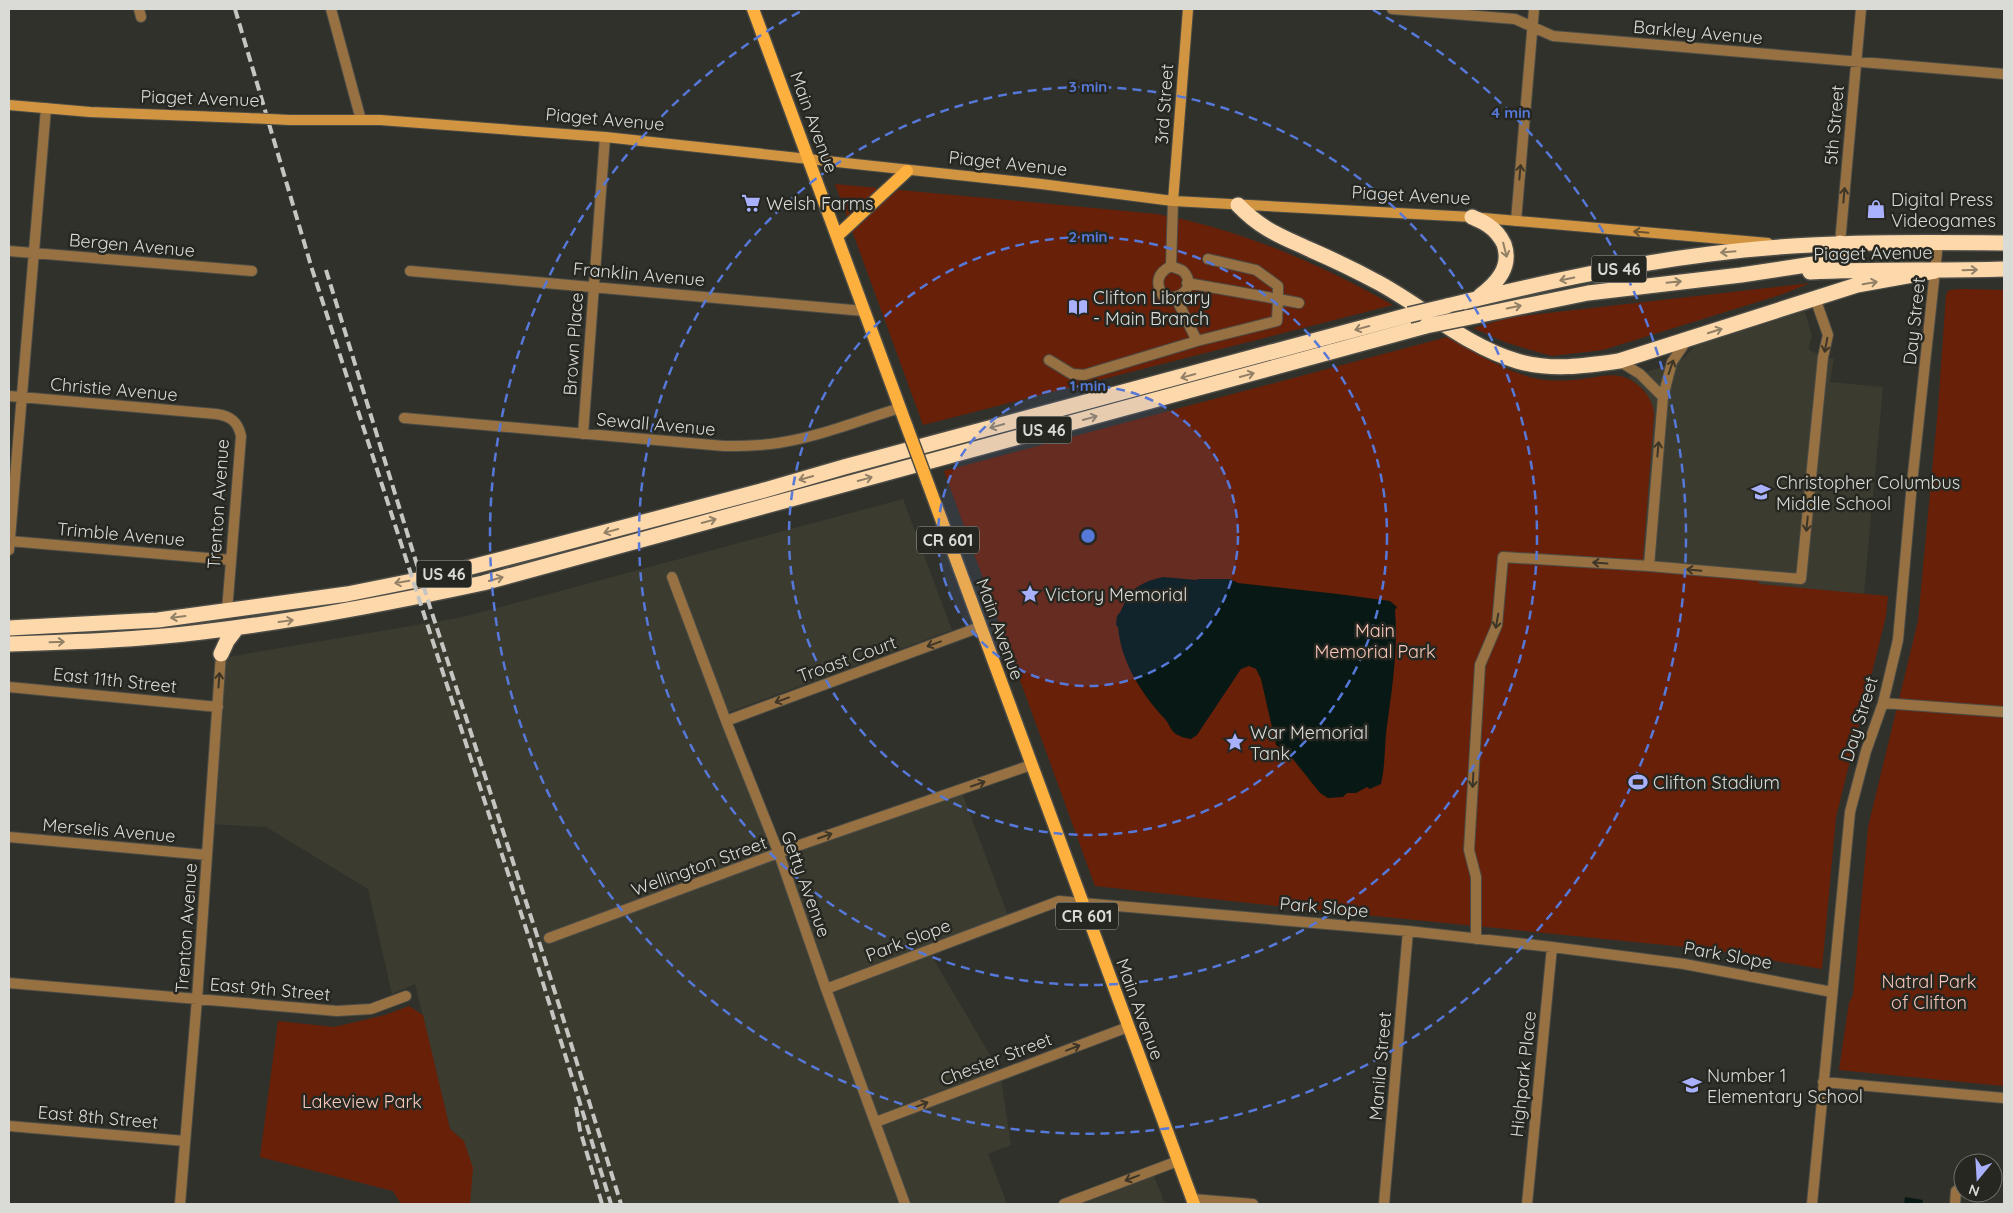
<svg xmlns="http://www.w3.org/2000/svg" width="2013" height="1213" viewBox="0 0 2013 1213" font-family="Quicksand,sans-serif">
<rect width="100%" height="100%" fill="#31312b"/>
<path fill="#3b3b30" d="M1805,312L1812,336L1808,349L1823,357L1834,359L1830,382L1883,387L1864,594L1758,584L1759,580L1641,570L1645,391L1628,377L1680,362L1697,344Z
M903,499L952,630L724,714L778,853L959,784L1009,918L927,948L1000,1072L1011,1145L988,1154L1007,1204H470L464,1141L450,1129L415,984L392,994L368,889L266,827L208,824L222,658L463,617Z
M1151,1168L1165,1204H1055Z"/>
<path fill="#692008" d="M835,184L1157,214C1242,230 1318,263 1393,305L923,425Z
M1810,283L1783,294L1603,350L1552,356L1507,343L1473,328L1512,317Z
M1961,289L2004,290V1086L1839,1070L1849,1003L1853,995L1868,827L1918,621L1938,408L1946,295L1949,290Z
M1447,337C1476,353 1502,370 1534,378C1545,381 1561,381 1572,380C1597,379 1616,367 1638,385C1647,393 1653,402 1654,414L1642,570L1759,580V584L1888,596L1886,616L1836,817L1822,969L1705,949L1285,907L1095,886L944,471Z
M409,1006L423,1015L450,1129L464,1141L473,1168L470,1204H401L393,1191L260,1157L278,1021L334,1027L385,1015Z"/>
<path fill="#081915" d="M1163,577L1197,580V579H1230L1238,583L1338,594L1390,601L1397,607L1395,610C1398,647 1393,682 1388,719C1384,741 1386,763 1381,784L1370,789L1367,787L1356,793H1347L1343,797L1328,798L1320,793L1292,758L1276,745L1261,679L1256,669L1249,666L1241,669L1197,735L1191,739C1188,738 1183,738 1180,736C1171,733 1170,725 1165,719C1142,695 1121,662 1118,627L1116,625L1117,616C1121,612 1122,608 1125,602C1133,586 1146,581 1163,577Z
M1905,1197L1923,1200L1922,1204H1904Z"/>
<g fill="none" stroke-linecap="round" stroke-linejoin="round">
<g stroke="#4c4c47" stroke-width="12">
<path id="street" d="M139,9L141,17
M331,9L361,120
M1392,9L1515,19L1553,36L2004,74
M1516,221L1534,9
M1840,243L1861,9
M9,251L252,271
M1208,259L1256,270L1278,286V299L1299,303
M1171,266C1175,268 1180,269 1183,271C1197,286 1181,302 1163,296C1155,283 1157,273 1171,266Z
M1171,266L1173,201
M410,271L864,311
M1187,283L1278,299L1277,321L1197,341
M1049,360L1072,374L1084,375L1197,341L1176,298
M1619,361L1640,374L1663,397L1649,566L1801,579L1823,357L1828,335L1815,298
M9,396L216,414C231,416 238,422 241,436L227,611
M1663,397L1672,362L1687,340
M404,418L724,446C742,446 760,446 778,443C819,437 860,420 900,408
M583,434L605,137
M9,541L231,560
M9,550L46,108
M672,577L726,721L779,854L826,989L905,1204
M9,687L218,707
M1883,703L2004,712
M726,721L980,627
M9,837L207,855
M549,938L797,846L1031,765
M1476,939V877L1469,850L1480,665L1497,625L1503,557L1649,566
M9,983L337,1011L371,1009L406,996
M826,989L1059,901L1408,931L1552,947L1684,964L1832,992
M1823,1082L2004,1098
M876,1122L1128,1027
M9,1126L185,1141
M1192,1199L1253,1204
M180,1204L197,999L221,654
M1064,1204L1178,1161
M1384,1204L1408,931
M1527,1204L1552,947
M1812,1204L1850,812L1866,751L1883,703L1898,640L1912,483L1938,243
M1955,1204L1956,1191"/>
</g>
<g stroke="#4c4c47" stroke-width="12">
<path id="secondary" d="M9,105L90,112L246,118
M290,120H380L605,137L1041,184L1173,201L1472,217L1768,243
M1173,201L1188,9"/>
</g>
<g stroke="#4c4c47" stroke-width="15">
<path id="primary" d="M753,9L907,427
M837,236L907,171
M927,481L1194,1204"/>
</g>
<g stroke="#4c4c47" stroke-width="18">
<path id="highway" d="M1238,205C1262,230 1281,236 1311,250C1334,260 1357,271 1379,283C1425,308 1466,346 1517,361C1551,371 1585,366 1619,361L1857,285L1935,271
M1472,217C1478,220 1484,222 1489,226C1495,230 1501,238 1504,244C1512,267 1497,283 1480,296
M1810,272C1875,269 1940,271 2004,269
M1447,306C1533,285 1621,265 1710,254C1807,241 1906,242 2004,243
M1466,318L1588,293L1741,275L1820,263L1834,259L1840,252V243
M9,628L158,620L347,594L432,577L541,549L761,491L844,467L1409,315
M9,644C73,642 138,640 202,632C297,621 390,603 483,583L1426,326
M221,654L227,641L237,628"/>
</g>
<use href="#street" stroke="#977141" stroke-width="10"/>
<use href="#secondary" stroke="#d19542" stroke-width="10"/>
<use href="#primary" stroke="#feb03e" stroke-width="12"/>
<use href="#highway" stroke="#fdd8ab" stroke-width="15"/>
<path stroke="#c5c5c2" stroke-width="4" stroke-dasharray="10 5" stroke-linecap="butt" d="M235,9L312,269L531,944L611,1204
M326,270L430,607L543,954L621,1204
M576,1107L580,1130L602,1204"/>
<g stroke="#4c4c47" stroke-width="12" stroke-linecap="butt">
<path id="secondary-bridge" d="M246,118L290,120"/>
</g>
<g stroke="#4c4c47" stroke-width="15" stroke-linecap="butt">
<path id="primary-bridge" d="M907,427L927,481"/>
</g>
<g stroke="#4c4c47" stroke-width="18" stroke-linecap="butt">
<path id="highway-bridge" d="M1409,315L1447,306
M1426,326L1466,318"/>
</g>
<use href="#secondary-bridge" stroke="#d19542" stroke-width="10"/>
<use href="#primary-bridge" stroke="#feb03e" stroke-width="12"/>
<use href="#highway-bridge" stroke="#fdd8ab" stroke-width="15"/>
</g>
<defs><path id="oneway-shaft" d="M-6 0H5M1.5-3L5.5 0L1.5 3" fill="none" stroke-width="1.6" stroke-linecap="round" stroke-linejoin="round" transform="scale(1.25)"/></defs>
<g stroke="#3d3628">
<use href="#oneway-shaft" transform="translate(1520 172) rotate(-85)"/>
<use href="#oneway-shaft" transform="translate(1844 195) rotate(-85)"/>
<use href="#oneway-shaft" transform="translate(1826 345) rotate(101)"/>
<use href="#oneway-shaft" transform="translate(1671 367) rotate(-71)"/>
<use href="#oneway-shaft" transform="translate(1658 449) rotate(-85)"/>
<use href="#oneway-shaft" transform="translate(1807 524) rotate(96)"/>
<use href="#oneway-shaft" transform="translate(1600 563) rotate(-176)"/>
<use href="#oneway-shaft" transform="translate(1694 570) rotate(-175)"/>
<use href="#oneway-shaft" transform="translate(1497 621) rotate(100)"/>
<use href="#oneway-shaft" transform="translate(934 644) rotate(160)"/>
<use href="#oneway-shaft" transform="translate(219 680) rotate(-86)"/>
<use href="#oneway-shaft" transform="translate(782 700) rotate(160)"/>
<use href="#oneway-shaft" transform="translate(1473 780) rotate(93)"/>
<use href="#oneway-shaft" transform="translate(978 784) rotate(-19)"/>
<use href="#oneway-shaft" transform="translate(825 836) rotate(-19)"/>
<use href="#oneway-shaft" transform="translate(1073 1048) rotate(-21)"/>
<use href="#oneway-shaft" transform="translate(921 1105) rotate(-21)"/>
<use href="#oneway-shaft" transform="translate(1132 1178) rotate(159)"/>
</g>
<use stroke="#6b532f" href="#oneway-shaft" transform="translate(1641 232) rotate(-175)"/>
<g stroke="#928066">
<use href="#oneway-shaft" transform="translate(1505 250) rotate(76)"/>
<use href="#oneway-shaft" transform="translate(1728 252) rotate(175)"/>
<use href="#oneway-shaft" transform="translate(1970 270) rotate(-2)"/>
<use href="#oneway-shaft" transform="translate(1567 279) rotate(168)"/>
<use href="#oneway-shaft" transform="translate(1674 282) rotate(-6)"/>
<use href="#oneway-shaft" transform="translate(1870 283) rotate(-10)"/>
<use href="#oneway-shaft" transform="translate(1514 307) rotate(-12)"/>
<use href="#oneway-shaft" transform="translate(1362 328) rotate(165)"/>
<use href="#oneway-shaft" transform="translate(1715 331) rotate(-18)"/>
<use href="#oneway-shaft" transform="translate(1247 375) rotate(-15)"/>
<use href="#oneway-shaft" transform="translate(1188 376) rotate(165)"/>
<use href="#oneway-shaft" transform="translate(1090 418) rotate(-15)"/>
<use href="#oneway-shaft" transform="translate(997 426) rotate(165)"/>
<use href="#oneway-shaft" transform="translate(806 478) rotate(164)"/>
<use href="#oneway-shaft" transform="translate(865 479) rotate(-15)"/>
<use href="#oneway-shaft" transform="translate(709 521) rotate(-15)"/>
<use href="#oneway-shaft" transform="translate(611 531) rotate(165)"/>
<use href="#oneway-shaft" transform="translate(496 579) rotate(-16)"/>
<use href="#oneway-shaft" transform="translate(402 582) rotate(170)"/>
<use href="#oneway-shaft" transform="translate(178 617) rotate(173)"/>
<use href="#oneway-shaft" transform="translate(286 621) rotate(-8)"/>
<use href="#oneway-shaft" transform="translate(57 642) rotate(-2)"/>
</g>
<circle cx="1088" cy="536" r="150" fill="#5678d8" fill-opacity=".12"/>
<g fill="none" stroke="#5678d8" stroke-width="2.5" stroke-dasharray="9 6">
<circle cx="1088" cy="536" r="150"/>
<circle cx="1088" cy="536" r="299"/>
<circle cx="1088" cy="536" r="449"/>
<path d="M1373 10A598 598 0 1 1 803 10"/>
</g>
<defs>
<g id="supermarket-bare" transform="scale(1.5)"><path d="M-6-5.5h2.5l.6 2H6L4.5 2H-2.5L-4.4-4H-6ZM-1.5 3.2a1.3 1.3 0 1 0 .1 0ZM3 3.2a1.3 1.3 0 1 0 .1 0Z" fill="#a9b0fc" stroke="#272722" stroke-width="2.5" paint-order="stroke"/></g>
<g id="shop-bare" transform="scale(1.5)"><path d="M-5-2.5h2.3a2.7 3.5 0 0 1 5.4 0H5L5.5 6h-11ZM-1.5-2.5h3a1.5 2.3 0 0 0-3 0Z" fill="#a9b0fc" stroke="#272722" stroke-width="2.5" paint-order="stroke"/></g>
<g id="library-bare" transform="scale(1.5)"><path d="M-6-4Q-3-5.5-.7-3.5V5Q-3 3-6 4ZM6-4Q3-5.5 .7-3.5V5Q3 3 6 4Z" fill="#a9b0fc" stroke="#272722" stroke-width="2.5" paint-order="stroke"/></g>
<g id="school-bare" transform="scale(1.5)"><path d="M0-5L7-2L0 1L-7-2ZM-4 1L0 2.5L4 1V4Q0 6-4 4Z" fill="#a9b0fc" stroke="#272722" stroke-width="2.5" paint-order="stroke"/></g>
<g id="sight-bare" transform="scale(1.5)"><path d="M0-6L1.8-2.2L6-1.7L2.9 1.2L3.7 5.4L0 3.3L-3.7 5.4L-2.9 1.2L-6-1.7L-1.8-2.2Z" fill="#a9b0fc" stroke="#272722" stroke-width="2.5" paint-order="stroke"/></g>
<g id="stadium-bare" transform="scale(1.5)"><path d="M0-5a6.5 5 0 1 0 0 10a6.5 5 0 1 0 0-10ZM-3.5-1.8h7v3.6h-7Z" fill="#a9b0fc" stroke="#272722" stroke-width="2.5" paint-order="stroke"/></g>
</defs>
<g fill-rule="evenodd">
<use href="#supermarket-bare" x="751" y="203"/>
<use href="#shop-bare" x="1876" y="209"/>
<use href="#library-bare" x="1078" y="307"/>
<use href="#school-bare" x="1761" y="492"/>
<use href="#sight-bare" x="1030" y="594"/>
<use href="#sight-bare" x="1235" y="742"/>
<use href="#stadium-bare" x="1638" y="782"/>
<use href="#school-bare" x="1692" y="1085"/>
</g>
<g text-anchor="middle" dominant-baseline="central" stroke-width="5" stroke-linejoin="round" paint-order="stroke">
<g fill="#272722" stroke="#a4a4a1" stroke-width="1">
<rect x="1591.5" y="255.5" width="55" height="27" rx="4"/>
<rect x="1016.5" y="416.5" width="55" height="27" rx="4"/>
<rect x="917" y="526.5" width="62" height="27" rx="4"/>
<rect x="416.5" y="560.5" width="55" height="27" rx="4"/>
<rect x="1056" y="902.5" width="62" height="27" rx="4"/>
</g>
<g font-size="16" font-weight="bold" fill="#dadad7">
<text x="1619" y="269">US 46</text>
<text x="1044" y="430">US 46</text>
<text x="948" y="540">CR 601</text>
<text x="444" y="574">US 46</text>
<text x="1087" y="916">CR 601</text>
</g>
<g font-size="18" fill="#dadad7" stroke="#272722">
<text transform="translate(1698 32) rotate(5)">Barkley Avenue</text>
<text transform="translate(200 98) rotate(2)">Piaget Avenue</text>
<text transform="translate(1164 104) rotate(-86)">3rd Street</text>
<text transform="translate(605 119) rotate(5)">Piaget Avenue</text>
<text transform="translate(814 122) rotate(70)">Main Avenue</text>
<text transform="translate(1834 125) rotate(-85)">5th Street</text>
<text transform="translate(1008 163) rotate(6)">Piaget Avenue</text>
<text transform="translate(1411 195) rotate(3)">Piaget Avenue</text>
<text transform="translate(132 245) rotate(5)">Bergen Avenue</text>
<text transform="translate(1873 253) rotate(-1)">Piaget Avenue</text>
<text transform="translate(639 274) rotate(5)">Franklin Avenue</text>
<text transform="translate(1914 321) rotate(-84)">Day Street</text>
<text transform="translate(573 344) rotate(-86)">Brown Place</text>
<text transform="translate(114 389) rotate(5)">Christie Avenue</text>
<text transform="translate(656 424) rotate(5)">Sewall Avenue</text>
<text transform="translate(218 504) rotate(-86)">Trenton Avenue</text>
<text transform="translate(121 534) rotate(5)">Trimble Avenue</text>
<text transform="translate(1000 629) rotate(70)">Main Avenue</text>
<text transform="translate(847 659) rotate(-20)">Troast Court</text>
<text transform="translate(115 680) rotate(6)">East 11th Street</text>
<text transform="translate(1859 719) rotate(-73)">Day Street</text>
<text transform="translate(109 830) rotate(5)">Merselis Avenue</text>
<text transform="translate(699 866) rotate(-20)">Wellington Street</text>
<text transform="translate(806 884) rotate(70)">Getty Avenue</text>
<text transform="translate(1324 907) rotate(5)">Park Slope</text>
<text transform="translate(186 928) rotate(-86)">Trenton Avenue</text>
<text transform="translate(908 940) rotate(-21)">Park Slope</text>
<text transform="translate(1728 955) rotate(10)">Park Slope</text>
<text transform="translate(270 989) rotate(5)">East 9th Street</text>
<text transform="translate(1140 1009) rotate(70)">Main Avenue</text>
<text transform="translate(996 1059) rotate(-21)">Chester Street</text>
<text transform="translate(1380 1066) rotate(-85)">Manila Street</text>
<text transform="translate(1523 1074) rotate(-84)">Highpark Place</text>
<text transform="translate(98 1117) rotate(5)">East 8th Street</text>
</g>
<g font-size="18" fill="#dadad7" stroke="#272722" text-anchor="start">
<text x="1891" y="199">Digital Press<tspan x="1891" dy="21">Videogames</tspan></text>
<text x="766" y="203">Welsh Farms</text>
<text x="1093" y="297">Clifton Library<tspan x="1093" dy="21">- Main Branch</tspan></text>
<text x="1776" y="482">Christopher Columbus<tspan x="1776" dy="21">Middle School</tspan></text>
<text x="1045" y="594">Victory Memorial</text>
<text x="1250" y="732">War Memorial<tspan x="1250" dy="21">Tank</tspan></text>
<text x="1653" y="782">Clifton Stadium</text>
<text x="1707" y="1075">Number 1<tspan x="1707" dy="21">Elementary School</tspan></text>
</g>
<g font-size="18" fill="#f9c8b9" stroke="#272722">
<text x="1375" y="630">Main<tspan x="1375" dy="21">Memorial Park</tspan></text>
<text x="1929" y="981">Natral Park<tspan x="1929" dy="21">of Clifton</tspan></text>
<text x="362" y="1101">Lakeview Park</text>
</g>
</g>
<circle cx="1088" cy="536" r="8" fill="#5678d8" stroke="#272722" stroke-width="2.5"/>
<g font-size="15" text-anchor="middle" font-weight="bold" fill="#5678d8" stroke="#272722" stroke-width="5" stroke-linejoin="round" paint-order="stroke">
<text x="1088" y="92">3 min</text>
<text x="1511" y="118">4 min</text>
<text x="1088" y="242">2 min</text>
<text x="1088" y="391">1 min</text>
</g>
<rect width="2013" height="1213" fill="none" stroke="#dadad7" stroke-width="20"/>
<g transform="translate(1978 1178) rotate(198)"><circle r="24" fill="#272722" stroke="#6f6f6a"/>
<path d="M0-4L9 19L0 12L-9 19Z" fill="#a9b0fc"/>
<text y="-8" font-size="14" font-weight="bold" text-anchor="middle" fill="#dadad7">N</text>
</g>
</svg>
